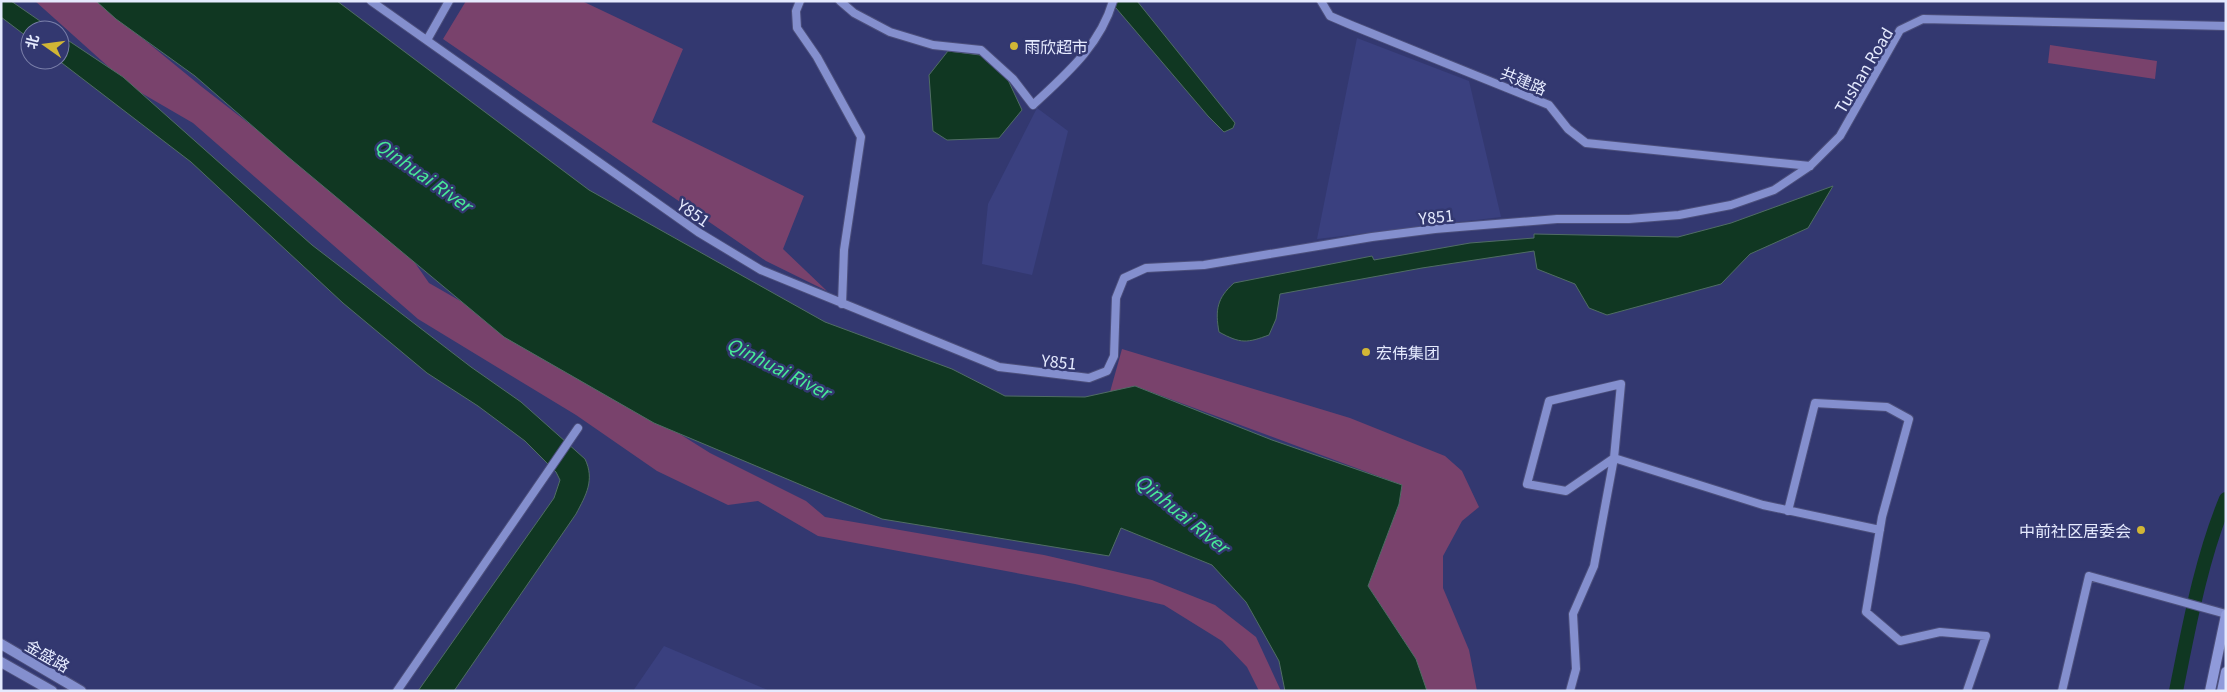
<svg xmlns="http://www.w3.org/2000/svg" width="2227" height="692" viewBox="0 0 2227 692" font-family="Georgia,'Noto Sans SC',serif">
<rect width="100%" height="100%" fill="#333870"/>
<path fill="#3a407f" d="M1357,38L1469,81L1501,217L1317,239Z
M1037,108L1068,131L1032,275L982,264L988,204Z
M664,646L770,691H633Z"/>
<path fill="#79426c" d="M35,1H97L202,87L399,240L429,283L546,350L710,453L806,501L825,517L1044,555L1152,580L1215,605L1256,637L1281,691H1259L1247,667L1222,641L1164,605L1075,584L818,536L758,501L728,505L657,471L576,415L418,319L193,123L131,87Z
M466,1H582L683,49L652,122L804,196L783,249L827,291L766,261L443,39Z
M2050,45L2157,61L2155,79L2048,63Z
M1122,349L1350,418L1445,456L1462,471L1479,507L1462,521L1443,556V588L1469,650L1477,691H1328L1416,659L1368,586L1399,504L1402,485L1135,386L1110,392Z"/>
<path fill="#103722" stroke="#506d64" d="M1,1H11L53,30H30V39L1,17Z
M96,1H337L589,190L825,322L952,369L1005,396L1085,397L1135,386L1272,440L1402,485L1399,504L1368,586L1416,659L1427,691H1285L1279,661L1246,602L1212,565L1121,528L1109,556L882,519L654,423L504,337L287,156L195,76L116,19Z
M1110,1H1137L1235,123L1233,128L1224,132L1208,116Z
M60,35L123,77L312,245L471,367L521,402L585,459C595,480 586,495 576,514L454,691H418L554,498L560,480L556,472L525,441L478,406L427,373L343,303L191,162L58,60H60Z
M948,51L980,55L1008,80L1022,110L999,138L947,140L933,131L929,75Z
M1833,186L1808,228L1750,254L1721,284L1607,315L1589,308L1575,284L1537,269L1534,251L1422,268L1280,294L1276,319L1269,335C1247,343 1241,344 1219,332C1215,310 1217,298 1234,283L1372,256L1374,260L1470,243L1534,238V234L1678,237L1731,223Z"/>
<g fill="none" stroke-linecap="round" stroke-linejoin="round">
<path stroke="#103722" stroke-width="14" d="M2176,691C2189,627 2201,559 2226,499"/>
<g stroke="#4c4f7c" stroke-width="10">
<path id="minor" d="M371,1L698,232L761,270L999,367L1089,378L1107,371L1114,356L1116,298L1124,278L1146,268L1204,265L1372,237L1435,229L1557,219H1629L1679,215L1731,205L1774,190L1810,166L1840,136L1900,30L1923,19L2226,26
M800,1L796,11L797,28L817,57L861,137L844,250L842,304
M840,1L854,13L890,32L933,45L981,50L1013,79L1033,105C1065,75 1100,46 1113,1
M1321,1L1330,16L1351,25L1549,105L1568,129L1586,143L1810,166
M427,40L449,1
M1614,458L1763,505L1880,530
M1788,511L1815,403L1887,407L1909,419L1882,517L1866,612L1900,641L1940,632L1986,636L1967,691
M397,691L578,428
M1570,691L1576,669L1573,614L1594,566L1614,458L1621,384L1549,401L1527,484L1566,491L1614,458
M2062,691L2089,576L2226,614"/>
</g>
<g stroke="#4c4f7c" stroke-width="12">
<path id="tertiary" d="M1,644L81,691
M1,662L52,691"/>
</g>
<g stroke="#4c4f7c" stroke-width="12">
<path id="secondary" d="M2210,691L2226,615
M2222,691L2226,672"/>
</g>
<use href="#minor" stroke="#848fce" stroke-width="8"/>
<use href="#tertiary" stroke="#848fce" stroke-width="10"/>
<use href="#secondary" stroke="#8f9ada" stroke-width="10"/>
</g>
<g fill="#d2b635" stroke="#333870" stroke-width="2">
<circle cx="1014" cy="46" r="5"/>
<circle cx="1366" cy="352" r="5"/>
<circle cx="2141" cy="530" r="5"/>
</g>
<g text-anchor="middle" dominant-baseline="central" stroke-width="5" stroke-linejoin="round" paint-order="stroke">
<g font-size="16" fill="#e5eafe" stroke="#333870" text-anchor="start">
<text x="1024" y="46">雨欣超市</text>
<text x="1376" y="352">宏伟集团</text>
<text x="2131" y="530" text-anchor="end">中前社区居委会</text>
</g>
<g font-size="16" fill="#e5eafe" stroke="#333870">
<text transform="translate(1863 70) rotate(-59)">Tushan Road</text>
<text transform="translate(1524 80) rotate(22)">共建路</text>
<text transform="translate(694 212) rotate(34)">Y851</text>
<text transform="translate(1436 216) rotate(-6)">Y851</text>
<text transform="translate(1059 361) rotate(6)">Y851</text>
<text transform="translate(48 655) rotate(30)">金盛路</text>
</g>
<g font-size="18" font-style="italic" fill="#48ea98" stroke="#333870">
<text transform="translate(424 174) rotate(35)">Qinhuai River</text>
<text transform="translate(779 367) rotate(27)">Qinhuai River</text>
<text transform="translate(1183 513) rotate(39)">Qinhuai River</text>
</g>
</g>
<rect width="2227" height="692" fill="none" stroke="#e5eafe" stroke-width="5"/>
<g transform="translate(45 45) rotate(284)"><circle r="24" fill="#333870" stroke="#7a7fa9"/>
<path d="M0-4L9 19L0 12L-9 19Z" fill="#d2b635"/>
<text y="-8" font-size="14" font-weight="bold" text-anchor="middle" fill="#e5eafe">北</text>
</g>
</svg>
